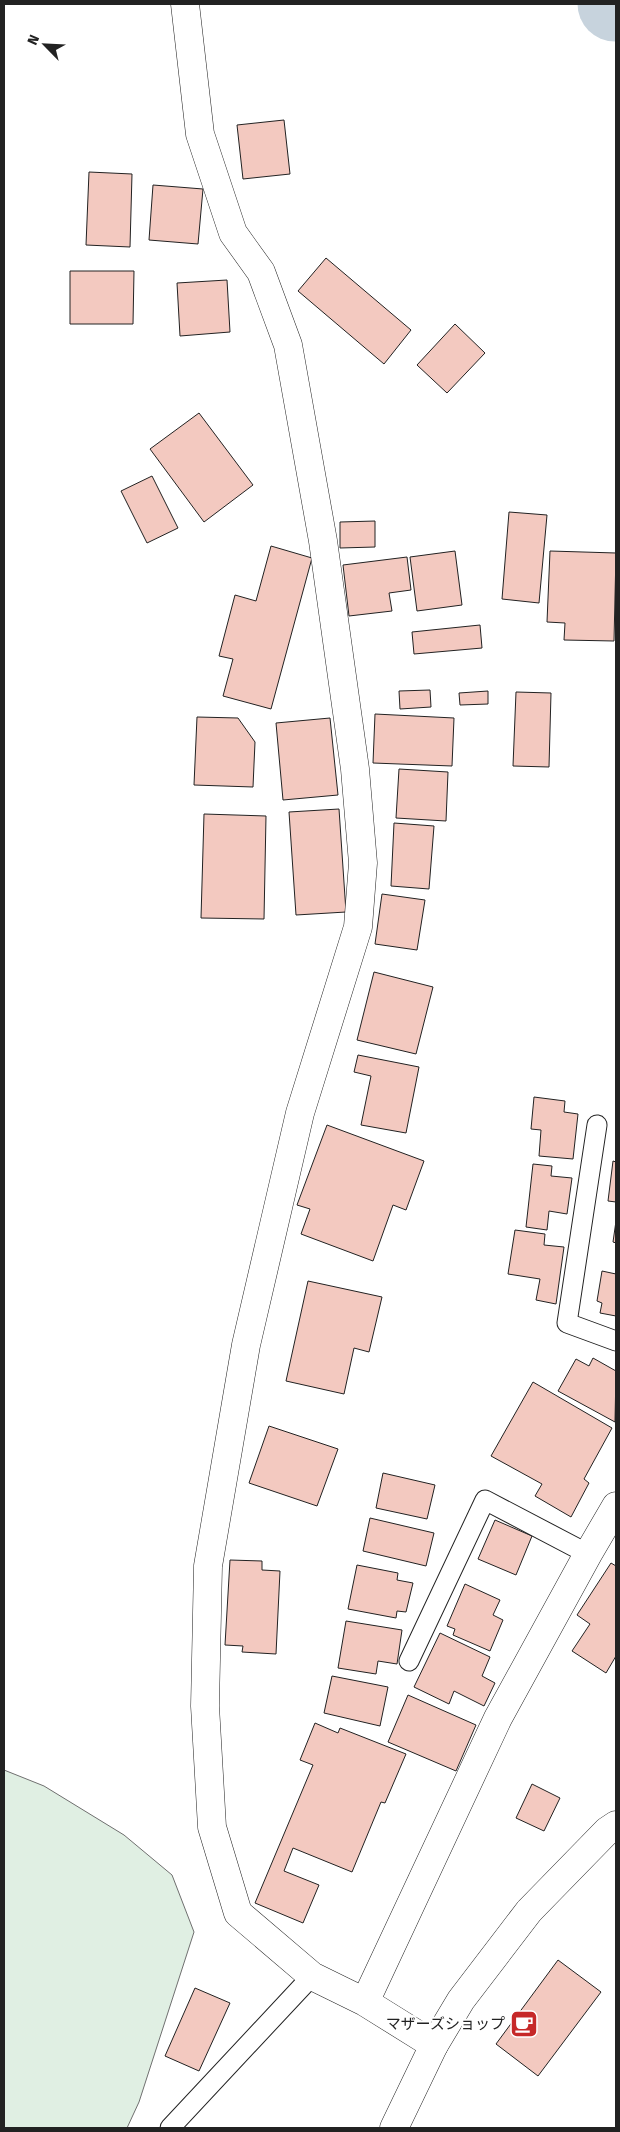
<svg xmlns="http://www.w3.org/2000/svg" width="620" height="2132" viewBox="0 0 620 2132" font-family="'Fira Sans','Noto Sans JP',sans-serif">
<rect width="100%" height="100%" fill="#fff"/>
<path fill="#e0efe3" stroke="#6f6f6f" d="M4,1770L44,1786L124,1835L172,1875L194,1932L139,2102L127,2128H4Z"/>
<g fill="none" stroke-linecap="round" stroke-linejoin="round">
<path stroke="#c7d3dd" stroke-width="75" d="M615,4H616"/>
</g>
<path fill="#f3c9c0" stroke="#222" d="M284,120L290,174L243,179L237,125Z
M89,172L132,174L130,247L86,245Z
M153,185L203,189L198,244L149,240Z
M326,258L411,330L384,364L298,291Z
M70,271H134L133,324H70Z
M227,280L230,332L180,336L177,283Z
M455,324L485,353L447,393L417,365Z
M199,413L253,485L204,522L150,449Z
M152,476L178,528L147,543L121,491Z
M509,512L547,515L539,603L502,599Z
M375,521V547L340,548V522Z
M271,546L312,558L271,709L223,696L233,659L219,656L235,595L256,601Z
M455,551L462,605L417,611L410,557Z
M550,551L616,553L614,641L564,640L565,623L547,622Z
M407,557L411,590L389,593L392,611L349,616L343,565Z
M480,625L482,648L414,654L412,632Z
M430,690L431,707L400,709L399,691Z
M488,691V704L460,705L459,693Z
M516,692L551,693L549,767L513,766Z
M375,714L454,718L452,766L373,763Z
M197,717L238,718L255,742L253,787L194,785Z
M330,718L338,795L283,800L276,723Z
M399,769L448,772L446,821L396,818Z
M339,809L346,912L296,915L289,812Z
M204,814L266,816L264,919L201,918Z
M394,823L434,826L429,889L391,886Z
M382,894L425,900L417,950L375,944Z
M374,972L433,987L416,1054L357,1040Z
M358,1055L419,1067L406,1133L361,1125L371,1076L354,1072Z
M534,1097L565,1101L564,1112L578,1114L573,1159L539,1156L541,1130L531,1129Z
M327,1125L424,1161L406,1210L393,1205L373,1261L301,1234L310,1209L297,1205Z
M613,1161L616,1162V1202L608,1201Z
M533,1164L552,1166L551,1176L572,1178L567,1214L549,1211L547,1230L526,1227Z
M616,1221V1243L613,1242Z
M515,1230L545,1234L544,1245L564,1247L556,1304L536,1300L540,1279L508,1274Z
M602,1271L616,1274V1316L600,1313L602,1303L597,1301Z
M308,1281L382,1297L369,1352L354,1348L344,1394L286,1381Z
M593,1358L616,1371L615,1422L558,1391L576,1359L589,1366Z
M533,1382L612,1428L584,1479L589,1483L571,1517L535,1496L542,1484L491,1456Z
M269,1426L338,1449L317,1506L249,1483Z
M383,1473L435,1485L427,1519L376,1508Z
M370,1518L434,1533L426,1566L363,1551Z
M495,1520L532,1536L516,1575L478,1559Z
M230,1560L262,1561V1570L280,1571L276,1654L242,1652L243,1646L225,1645Z
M611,1563L616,1566V1656L606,1673L572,1651L590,1624L577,1615Z
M357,1565L398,1573L397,1580L413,1583L406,1612L397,1611L396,1618L348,1609Z
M465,1584L500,1600L493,1615L503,1620L490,1651L453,1635L455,1629L447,1626Z
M346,1621L402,1630L397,1664L378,1661L376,1674L338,1668Z
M440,1633L490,1657L482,1676L495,1683L484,1706L454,1691L449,1704L414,1687Z
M332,1676L388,1687L380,1726L324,1713Z
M408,1695L476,1725L456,1771L388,1742Z
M315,1723L338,1733L340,1728L406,1754L385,1803L381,1802L352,1872L293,1848L284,1871L319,1885L303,1923L255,1903L313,1765L300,1760Z
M532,1784L560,1798L544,1831L516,1818Z
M558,1960L601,1992L538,2076L496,2044Z
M195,1988L230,2003L199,2071L165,2056Z"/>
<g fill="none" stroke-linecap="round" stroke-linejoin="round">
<g stroke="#222" stroke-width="21">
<path id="service" d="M597,1125L567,1323L616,1341
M409,1661L485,1500L588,1554
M170,2128L312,1976"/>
</g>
<g stroke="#222" stroke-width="29">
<path id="minor" d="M185,4L200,134L233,233L261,272L288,345L323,541L355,769L363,863L358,927L300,1113L246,1345L208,1566L205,1706L212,1827L238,1913L312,1976L365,2002L434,2045
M365,2002L498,1718L588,1554L616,1506"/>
</g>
<g stroke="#222" stroke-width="29">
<path id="tertiary" d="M394,2128L434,2045L461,2000L529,1911L607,1831L616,1825"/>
</g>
<use href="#service" stroke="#fff" stroke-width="19"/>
<use href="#minor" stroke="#fff" stroke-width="28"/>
<use href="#tertiary" stroke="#fff" stroke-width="28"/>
</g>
<defs>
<g id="cafe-square" transform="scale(1.4375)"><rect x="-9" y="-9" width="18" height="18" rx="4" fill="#c62828" stroke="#fff"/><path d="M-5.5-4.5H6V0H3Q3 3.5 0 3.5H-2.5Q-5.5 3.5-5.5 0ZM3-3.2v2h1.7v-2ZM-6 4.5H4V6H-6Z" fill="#fff"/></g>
</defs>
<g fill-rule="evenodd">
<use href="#cafe-square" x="524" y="2024"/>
</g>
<g text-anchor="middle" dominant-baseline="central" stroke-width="4" stroke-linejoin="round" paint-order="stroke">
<g font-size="15" fill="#222" stroke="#fff" text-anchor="end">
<text x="505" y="2024">マザーズショップ</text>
</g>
</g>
<rect width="620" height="2132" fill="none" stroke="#222222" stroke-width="10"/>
<g transform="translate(45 45) rotate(294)" stroke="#ffffff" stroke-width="4" paint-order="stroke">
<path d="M0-4L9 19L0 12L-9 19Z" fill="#222222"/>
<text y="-8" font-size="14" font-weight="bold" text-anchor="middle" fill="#222222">N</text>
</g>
</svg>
